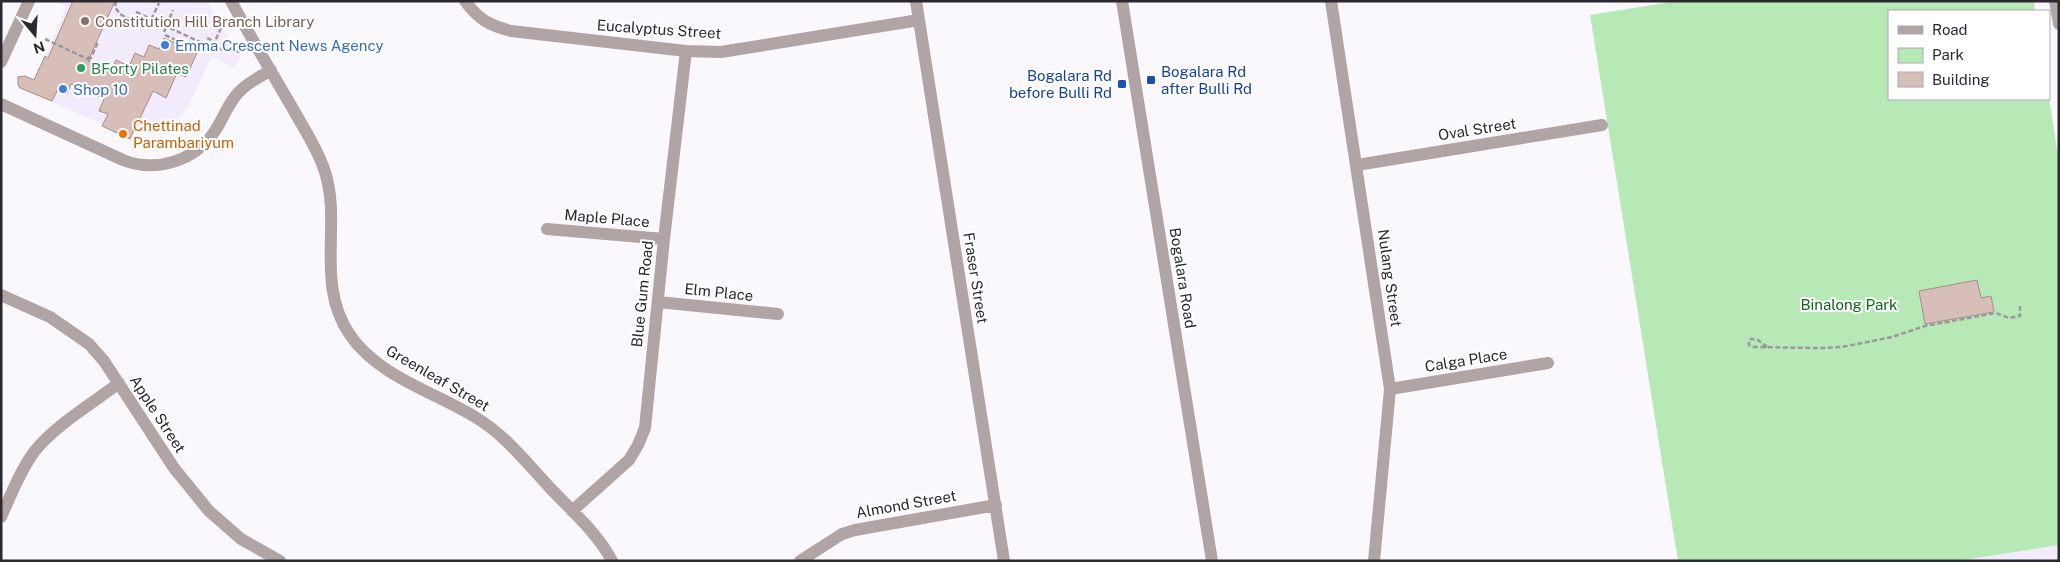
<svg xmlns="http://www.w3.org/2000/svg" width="2060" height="562" viewBox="0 0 2060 562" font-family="'Public Sans',sans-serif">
<rect width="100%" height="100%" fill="#faf8fc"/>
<path fill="#f2ebfc" d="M57,1H207L240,57L237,65L234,67L211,57L189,106L180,117L172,124L159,128L147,129L137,126L131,137L20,88L35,80L66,7Z
M2059,545V561H1957Z"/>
<path fill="#b6e9b5" d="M1677,1H2034L2035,11H1889V99L2049,98L2059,162V545L1957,561H1678L1590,15Z"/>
<path fill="#d8beb9" stroke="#a68d89" d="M73,1H115L88,61L111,71L116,60L129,66L135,53L144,57L149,45L159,49L164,38L197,53L186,77L177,73L166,98L153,91L130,139L102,126L108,114L99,111L104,99L71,84L67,94L58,89L52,101L20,88L18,85V77L25,76L34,80L45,56L48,58Z
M1977,280L1981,298L1991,296L1994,312L1925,324L1919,291Z"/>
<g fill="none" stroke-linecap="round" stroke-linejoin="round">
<path stroke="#9b989e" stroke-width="2.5" stroke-dasharray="5 2.5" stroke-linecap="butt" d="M116,1L115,7L120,14L144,27
M136,12L204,44
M224,21L212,48L242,52
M148,26L159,3
M164,32L173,10
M165,35L186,45L212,48
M207,38L215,42
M45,39L92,61
M88,58L89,57L91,58L97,44L99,45
M1767,347L1758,340L1751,339L1749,340V345L1753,347L1820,348L1842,347L1892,337L1925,326L1996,313L2009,318L2020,316V306"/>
<path stroke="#b0a4a5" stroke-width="12" d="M231,1C251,38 272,73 293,109C304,129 317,148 324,169C343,223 314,282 350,335C378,376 434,392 475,417C506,435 529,466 554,492C574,513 599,535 612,561
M465,1C479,20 489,25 511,31L686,51L721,52L919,20
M916,1L1004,561
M1122,1L1212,561
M1331,1L1390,389L1374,561
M2055,1L2059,24
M1,62L29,1
M1,104L123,160C156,173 195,161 215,131C223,119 228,103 239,92C248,82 260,77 271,70
M1357,165L1602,125
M547,229L664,239
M1,295L50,317L89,344L104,361L174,468L209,511L241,539L280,561
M658,302L778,314
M1390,389L1548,363
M572,511L629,460L638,445L645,428L664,239L686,51
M1,517C11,495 20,471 34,452C54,426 93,403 119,383
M800,561L842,534L855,530L996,505"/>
</g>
<circle fill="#8d6e63" stroke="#fff" stroke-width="2" cx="85" cy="21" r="5"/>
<g fill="#3f7fe0" stroke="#fff" stroke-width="2">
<circle cx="165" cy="45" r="5"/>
<circle cx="63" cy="89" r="5"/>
</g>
<circle fill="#2e9e5b" stroke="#fff" stroke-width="2" cx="81" cy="68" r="5"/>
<g fill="#1a4fb4" stroke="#fff" stroke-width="2">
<rect x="1146" y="75" width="10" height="10" rx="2.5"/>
<rect x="1117" y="79" width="10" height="10" rx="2.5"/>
</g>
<circle fill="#e8710a" stroke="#fff" stroke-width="2" cx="123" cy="134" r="5"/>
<g text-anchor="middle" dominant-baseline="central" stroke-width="4" stroke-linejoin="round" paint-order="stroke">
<g font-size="15" fill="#785e54" stroke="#fff" text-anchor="start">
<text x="95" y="21">Constitution Hill Branch Library</text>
</g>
<g font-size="15" fill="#2b2830" stroke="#fff">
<text transform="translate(659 29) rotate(4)">Eucalyptus Street</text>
<text transform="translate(1477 129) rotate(-9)">Oval Street</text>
<text transform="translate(607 218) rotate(5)">Maple Place</text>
<text transform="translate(976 278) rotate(81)">Fraser Street</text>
<text transform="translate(1183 278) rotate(81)">Bogalara Road</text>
<text transform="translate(1390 278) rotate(82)">Nulang Street</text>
<text transform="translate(719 292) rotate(6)">Elm Place</text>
<text transform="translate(642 294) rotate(-84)">Blue Gum Road</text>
<text transform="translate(1466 360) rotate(-9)">Calga Place</text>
<text transform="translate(438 378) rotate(30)">Greenleaf Street</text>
<text transform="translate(158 414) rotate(57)">Apple Street</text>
<text transform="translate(906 504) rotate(-10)">Almond Street</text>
</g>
<g font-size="15" fill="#366cbe" stroke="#fff" text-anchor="start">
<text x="175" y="45">Emma Crescent News Agency</text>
<text x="73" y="89">Shop 10</text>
</g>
<g font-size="15" fill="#27864d" stroke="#fff" text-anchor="start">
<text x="91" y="68">BForty Pilates</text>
</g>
<g font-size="15" fill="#164399" stroke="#fff" text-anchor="start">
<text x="1161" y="71">Bogalara Rd<tspan x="1161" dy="17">after Bulli Rd</tspan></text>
<text x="1112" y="75" text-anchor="end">Bogalara Rd<tspan x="1112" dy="17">before Bulli Rd</tspan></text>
</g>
<g font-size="15" fill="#c56008" stroke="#fff" text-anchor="start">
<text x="133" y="125">Chettinad<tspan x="133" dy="17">Parambariyum</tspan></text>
</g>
<g font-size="15" fill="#0e661b" stroke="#fff">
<text x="1849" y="304">Binalong Park</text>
</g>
</g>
<rect width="2060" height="562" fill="none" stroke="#2b2830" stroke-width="5"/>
<rect x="1888" y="10" width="162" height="90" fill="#ffffff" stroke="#aaa9ac"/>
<rect x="1898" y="26" width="25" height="8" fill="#b0a4a5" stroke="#aaa9ac"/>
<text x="1932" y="35" font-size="15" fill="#2b2830">Road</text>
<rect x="1898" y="48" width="25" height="15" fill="#b6e9b5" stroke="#aaa9ac"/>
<text x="1932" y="60" font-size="15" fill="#2b2830">Park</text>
<rect x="1898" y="72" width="25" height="15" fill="#d8beb9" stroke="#aaa9ac"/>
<text x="1932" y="85" font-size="15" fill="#2b2830">Building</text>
<g transform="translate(35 35) rotate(162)" stroke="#ffffff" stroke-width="4" paint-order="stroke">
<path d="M0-4L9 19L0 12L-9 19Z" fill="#2b2830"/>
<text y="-8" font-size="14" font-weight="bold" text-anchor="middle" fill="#2b2830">N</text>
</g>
</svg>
